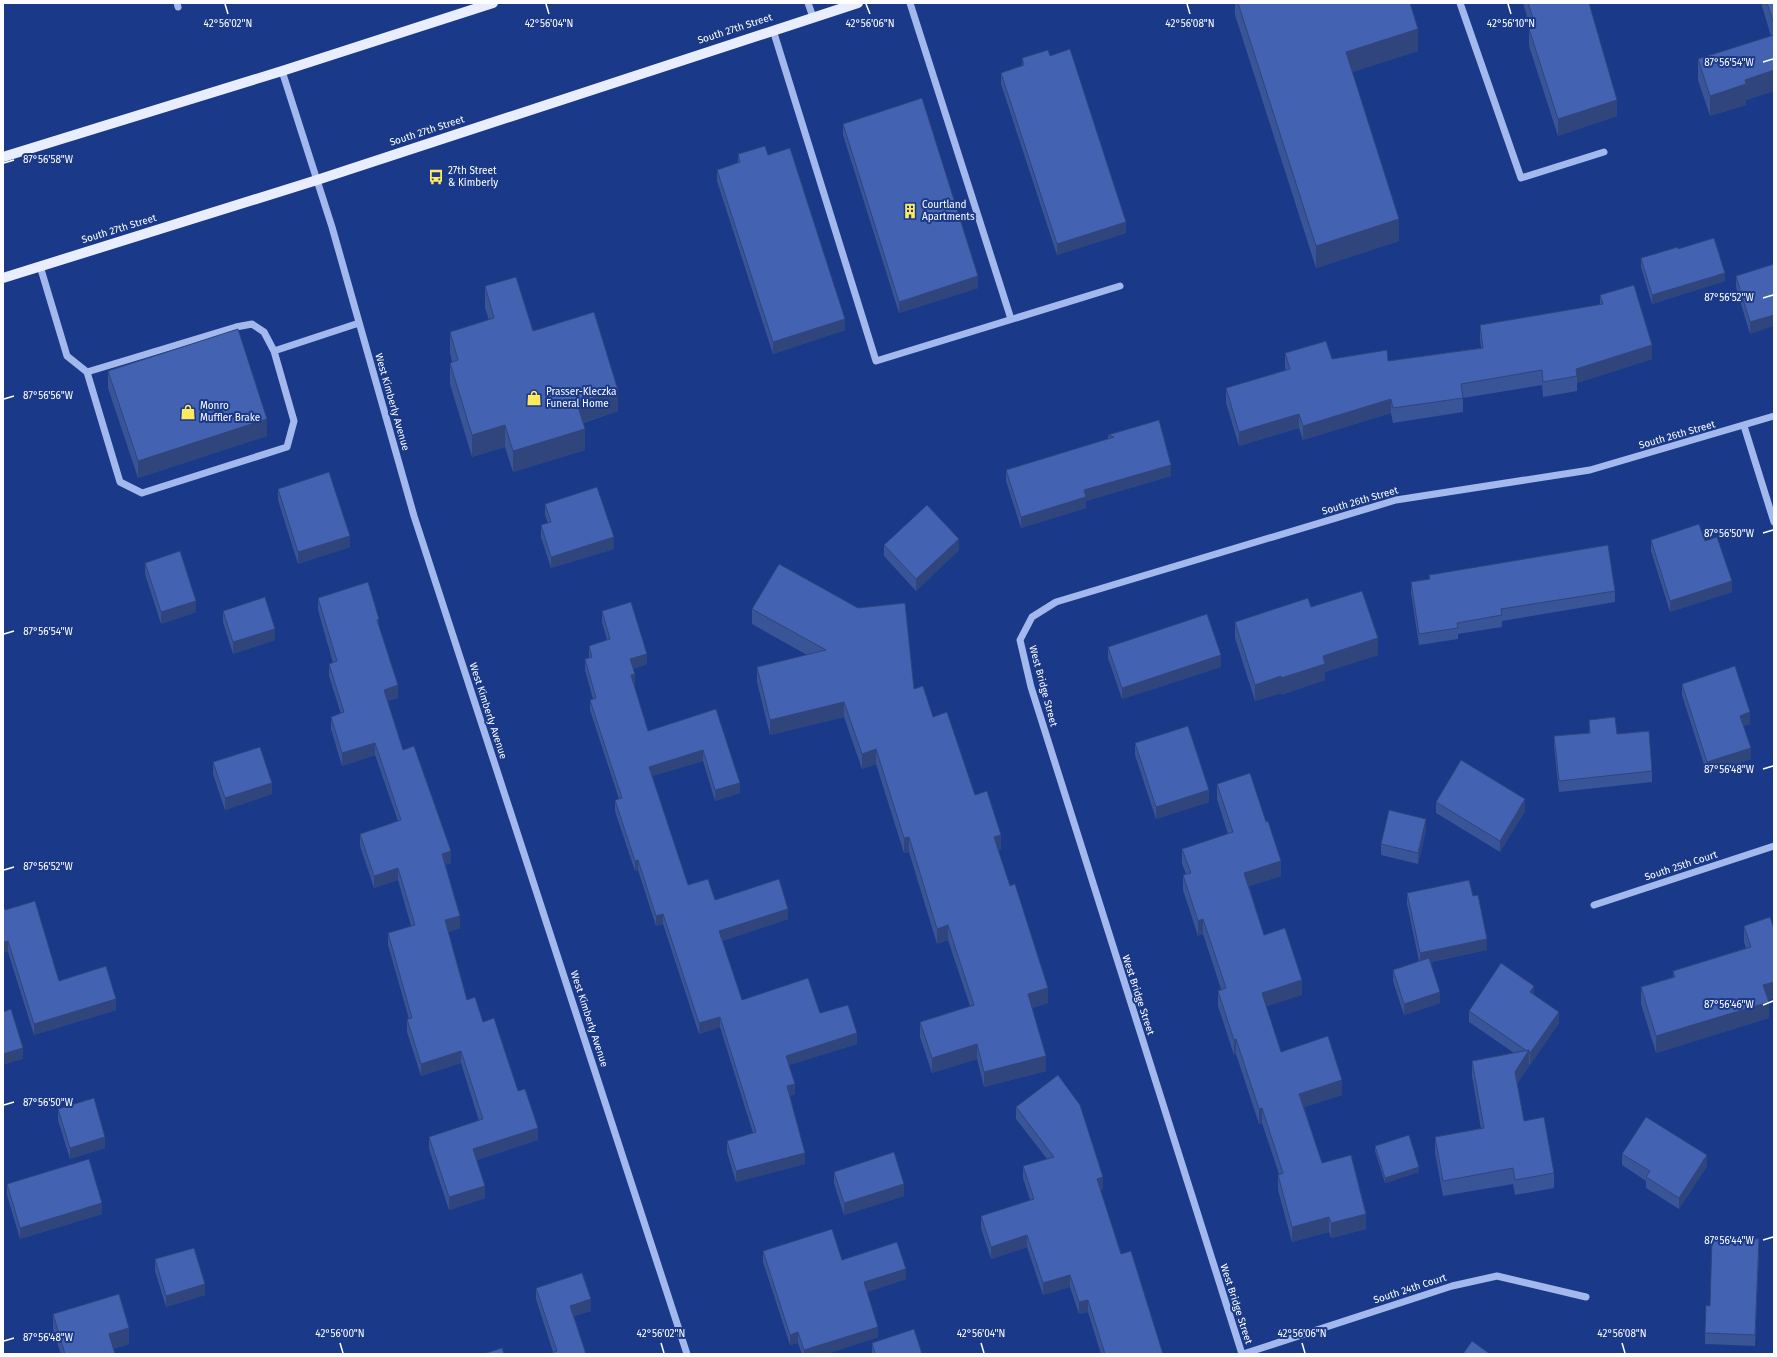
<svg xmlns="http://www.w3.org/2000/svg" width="1777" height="1357" viewBox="0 0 1777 1357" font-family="'Fira Sans',sans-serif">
<rect width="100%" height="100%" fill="#1a3988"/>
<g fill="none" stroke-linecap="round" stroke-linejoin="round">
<path stroke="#a3b8ec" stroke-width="7" d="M177,3L178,7
M808,3L813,17
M910,3L1011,319
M1460,3L1521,178L1604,152
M773,30L876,361L1120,286
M282,71L332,227L414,516L687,1354
M40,266L67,356L87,372L236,327L252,324L264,332L274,351L359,323
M87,372L120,482L142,493L287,447L294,421L274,351
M1744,426L1774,522
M1594,905L1774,846
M1242,1354L1031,687L1020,640L1032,617L1056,602L1396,500L1590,470L1774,416
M1243,1354L1452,1286L1497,1276L1586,1297"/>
<path stroke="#e8edff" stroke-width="10" d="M3,157L282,71L493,3
M3,278L317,180L858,3"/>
</g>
<path fill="#3a5498" d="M1235,3H1410L1418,51L1352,72L1399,241L1316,268L1235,15Z
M1523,3H1589L1617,116L1558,136L1529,46V29H1531Z
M1761,3H1774V91L1746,100V105L1710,116L1698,80V59L1771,36Z
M1050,56L1126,233L1057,255L1001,84V73L1022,66V58Z
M843,124L978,288L899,313L843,135Z
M738,154L768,155L845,330L773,354L717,181V170L738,163Z
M1678,249L1725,281L1652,304L1641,267V258Z
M1774,264L1750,334L1736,287V276Z
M485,286L618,411L583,423L585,450L513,472L505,447L472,457L450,384V363L452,362L450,353V332L489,320L485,308Z
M1600,295L1652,359L1577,383V391L1543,397L1542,385L1463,398V412L1393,423L1391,413L1303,440L1299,428L1239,446L1226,403V388L1286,370L1285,368V353L1332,359L1388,361L1481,348L1480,339V325L1600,305Z
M108,371L267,436L138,478L108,388Z
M1159,420L1171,476L1086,501V508L1021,528L1006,481V470L1108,439V435Z
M278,489L350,547L298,564L278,500Z
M545,504L614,549L551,568L541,537V525L548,523L545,515Z
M1651,540L1705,541L1732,592L1670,612L1651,551Z
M884,545L959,550L916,591L884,556Z
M145,563L196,612L161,624L145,574Z
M1429,575L1615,591V602L1502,621V627L1458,634V639L1419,645L1411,593V582L1429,579Z
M318,598L379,628L398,698L387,701L403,750L451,863L445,865L460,928L448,932L467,1000L483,1022L518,1091L538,1140L477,1160L485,1198L449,1210L429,1149V1137L479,1121L461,1063L421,1076L407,1032V1019H409L388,945V933L411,926L398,880L374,888L360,846V834L398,821L375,755L342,766L331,729V717L341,714L329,676V664L333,663L318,610Z
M1311,607L1378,655L1325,672V680L1281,695V693L1255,701L1235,638V622Z
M752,609L914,689L933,717L975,795L1001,850H998L1048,1003L1032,1008L1046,1071L984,1087L977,1059L932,1073L920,1037V1022L970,1006L948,940L937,944L909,852L904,853L876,764L862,769L844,717L770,735L757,682V667L807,655L752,624Z
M223,611L275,640L233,654L223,622Z
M602,611L647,664L633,669L635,685H634L648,731L716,709L740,793L715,801L703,761L652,776L688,885L715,900L788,919L722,941L742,1000L820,1013L857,1044L789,1065L795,1094L790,1096L805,1164L736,1182L727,1152V1141L753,1133L720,1027L699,1034L663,924L656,926L638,870L635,871L615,811V800L619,799L590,710V700L593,699L585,670V659L589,658V646L607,640L602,622Z
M1108,647L1221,667L1122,699L1108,658Z
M1682,684L1750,724L1743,726L1751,759L1707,774L1682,695Z
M1589,720L1617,734L1652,771V782L1559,792L1554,747V736L1589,733Z
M1135,743L1209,802L1156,819L1135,755Z
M213,762L272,794L225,810L213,774Z
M1217,784L1281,876L1249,886L1264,935L1302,995L1266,1006L1281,1052L1342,1095L1304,1107L1322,1163L1366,1229L1331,1238L1329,1232L1292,1242L1278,1190V1175L1279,1174L1262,1123L1259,1124L1236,1054L1234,1055L1218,1006V991L1221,989L1203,934L1198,936L1183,890V875L1186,874L1182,864V849L1228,834L1217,799Z
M1436,802L1525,811L1500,852L1436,813Z
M1426,830L1418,864L1381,855V844Z
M1407,893L1473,896L1487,950L1431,962L1440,1003L1404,1015L1393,981V970L1419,961L1407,904Z
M5,910L59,981L116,1010L34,1035L8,952Z
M1744,926L1774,929V998L1769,1000V1018L1656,1053L1641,1004V987L1673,977V971L1746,948L1744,942Z
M1534,994L1559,1023L1530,1065L1529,1064V1066L1517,1084L1524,1121L1554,1173V1188L1515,1195L1513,1184L1443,1196L1435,1153V1137L1481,1129L1472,1076V1061L1514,1053L1469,1022V1011Z
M1016,1107L1103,1189L1100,1190L1121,1254L1163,1354H1101L1088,1312L1079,1314L1070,1287L1043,1295L1027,1247L991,1259L981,1228V1216L1030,1200L1023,1178V1166L1047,1159L1016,1119Z
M58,1109L105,1148L70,1159L58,1120Z
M1375,1146L1419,1172L1385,1183L1375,1151Z
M1622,1154L1707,1166L1679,1209L1646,1188V1181L1622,1165Z
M834,1172L904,1196L844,1215L834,1183Z
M7,1184L102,1214L20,1239L7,1195Z
M763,1251L842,1260L906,1279L867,1292L878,1337L826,1354H802L798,1343L790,1345L763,1262Z
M1759,1251L1755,1346L1705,1344V1333L1710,1306Z
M155,1259L205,1295L166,1307L155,1271Z
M536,1288L591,1311L574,1316L586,1354L553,1352L536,1299Z
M53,1314L129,1344L113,1349L115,1354H61L53,1330Z
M872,1343L922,1354H872Z"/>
<path fill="#2f457c" d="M1418,29V51L1346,74V52Z
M1774,70V91L1746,100V105L1710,116V96L1745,80Z
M1617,100V116L1558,136V119Z
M1399,219V241L1316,268V246Z
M1126,222V233L1057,255V244Z
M1725,273V281L1652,304V295Z
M978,276V288L899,313V302Z
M1774,315V326L1750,334V322Z
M845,319V330L773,354V342Z
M1652,345V359L1577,383V376L1576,369Z
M618,390V411L577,424V403Z
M1391,399V413L1303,440V426Z
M1299,414V428L1239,446V432Z
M267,419V436L138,478V461Z
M505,425V447L472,457V435Z
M585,429V450L513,472V451Z
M1171,465V476L1086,501V508L1021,528V517L1084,490Z
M350,536V547L298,564V552Z
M614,537V549L551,568V557Z
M959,539V550L916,591V579Z
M1732,581V592L1670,612V601Z
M196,601V612L161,624V612Z
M379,619V632L377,620Z
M275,629V640L233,654V642Z
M1378,638V655L1325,672V680L1281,695V678L1323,656Z
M647,654V664L630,670V659Z
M1221,655V667L1122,699V688Z
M635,674V685L631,686V675Z
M1281,676V693L1255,701V685Z
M398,685V698L384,702V690Z
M844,702V717L770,735V720Z
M1750,712V724L1740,727V716Z
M375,743V755L342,766V753Z
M1751,748V759L1707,774V762Z
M876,749V764L862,769V754Z
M703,750V761L649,777V767Z
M272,783V794L225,810V798Z
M740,783V793L715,801V790Z
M1209,790V802L1156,819V807Z
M1525,799V811L1500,852V841Z
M1426,819V830L1418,864V853Z
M1001,835V850L994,852V837Z
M909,837V852L904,853V838Z
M451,851V863L442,866V854Z
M638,860V870L635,871V861Z
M1281,861V876L1244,888V873Z
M398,868V880L374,888V876Z
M788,909V919L719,942V931Z
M663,914V924L656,926V916Z
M460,916V928L445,933V920Z
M1203,919V934L1198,936V921Z
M948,925V940L937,944V929Z
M1487,939V950L1420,964V953Z
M8,941V952L3,953V942Z
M1302,980V995L1262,1008V993Z
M1774,982V998L1763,1002V985Z
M1534,986V997L1530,992Z
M1048,988V1003L1028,1009V994Z
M1440,992V1003L1404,1015V1004Z
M116,999V1010L34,1035V1024Z
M1769,1002V1018L1656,1053V1036Z
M1559,1012V1023L1530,1065V1053Z
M720,1017V1027L699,1034V1023Z
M857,1033V1044L786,1066V1056Z
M1236,1039V1054L1234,1055V1040Z
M977,1044V1059L932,1073V1058Z
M23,1048V1059L3,1065V1054Z
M1529,1050V1066L1515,1087V1072Z
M461,1051V1063L421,1076V1064Z
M1046,1056V1071L984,1087V1072Z
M1342,1080V1095L1299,1109V1094Z
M795,1084V1094L787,1097V1086Z
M1262,1108V1123L1259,1124V1109Z
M538,1128V1140L473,1161V1149Z
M105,1137V1148L70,1159V1148Z
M805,1153V1164L736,1182V1171Z
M1707,1155V1166L1679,1209V1198Z
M1419,1167V1172L1385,1183V1178Z
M1103,1177V1189L1097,1191V1179Z
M904,1184V1196L844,1215V1203Z
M485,1186V1198L449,1210V1197Z
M102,1203V1214L20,1239V1228Z
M1366,1214V1229L1331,1238V1223Z
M1329,1217V1232L1292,1242V1227Z
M1027,1235V1247L991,1259V1247Z
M1759,1239V1251L1755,1346V1335Z
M906,1269V1279L864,1293V1282Z
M1070,1275V1287L1043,1295V1283Z
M205,1284V1295L166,1307V1296Z
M591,1299V1311L570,1317V1306Z
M1088,1300V1312L1079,1314V1302Z
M878,1327V1337L826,1354H804V1350Z
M129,1328V1344L109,1350V1334Z
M798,1332V1343L790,1345V1335Z"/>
<path fill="#4362b1" stroke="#2f457c" d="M1238,3H1410L1418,29L1346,52L1399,219L1316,246Z
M1528,3H1589L1617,100L1558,119L1529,29L1536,27Z
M1767,3H1774V24Z
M1774,35V70L1745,80L1746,84L1710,96L1698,59Z
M1070,49L1126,222L1057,244L1001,73L1024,65L1022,58L1048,50L1050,56Z
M922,98L978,276L899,302L843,124Z
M765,146L768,155L790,148L845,319L773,342L717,170L740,162L738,154Z
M1714,238L1725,273L1652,295L1641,258L1678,247V249Z
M1774,264V315L1750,322L1736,276Z
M516,277L533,331L594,312L618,390L577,403L585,429L513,451L505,425L472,435L450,363L458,360L450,332L494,318L485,286Z
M1634,285L1652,345L1576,369L1577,376L1543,382L1542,370L1461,384L1463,398L1393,408L1391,399L1303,426L1299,414L1239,432L1226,388L1290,369L1285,353L1326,341L1332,359L1387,350L1388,361L1483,348L1480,325L1603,304L1600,295Z
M238,329L267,419L138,461L108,371Z
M1159,420L1171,465L1084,490L1086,497L1021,517L1006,470L1114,437L1108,435Z
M329,472L350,536L298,552L278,489Z
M597,487L614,537L551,557L541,525L551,522L545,504Z
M927,505L959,539L916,579L884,545Z
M1699,524L1705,541L1717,537L1732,581L1670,601L1651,540Z
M1608,545L1615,591L1501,609L1502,615L1457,623L1458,628L1419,634L1411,582L1430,579L1429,575Z
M180,551L196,601L161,612L145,563Z
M779,564L858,608L905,603L914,689L923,686L933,717L947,712L975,795L987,791L1001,835L994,837L1010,886L1015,884L1048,988L1028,994L1046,1056L984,1072L977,1044L932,1058L920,1022L974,1005L948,925L937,929L909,837L904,838L876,749L862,754L844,702L770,720L757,667L826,650L752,609Z
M368,582L379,619L377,620L398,685L384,690L403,750L414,746L451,851L442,854L460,916L445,920L467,1000L475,997L483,1022L494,1018L518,1091L525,1089L538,1128L473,1149L485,1186L449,1197L429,1137L483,1119L461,1051L421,1064L407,1019L412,1018L388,933L415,925L398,868L374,876L360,834L401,820L375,743L342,753L331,717L344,712L329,664L337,661L318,598Z
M1362,591L1378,638L1323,656L1325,664L1281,678V676L1255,685L1235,622L1308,598L1311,607Z
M265,597L275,629L233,642L223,611Z
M631,602L647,654L630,659L635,674L631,675L648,731L716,709L740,783L715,790L703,750L649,767L688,885L708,879L715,900L779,879L788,909L719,931L742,1000L808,978L820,1013L848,1005L857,1033L786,1056L795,1084L787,1086L805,1153L736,1171L727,1141L756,1132L720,1017L699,1023L663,914L656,916L638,860L635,861L615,800L622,798L590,700L596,698L585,659L592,657L589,646L610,639L602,611Z
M1207,614L1221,655L1122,688L1108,647Z
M1735,666L1750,712L1740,716L1751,748L1707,762L1682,684Z
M1615,717L1617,734L1649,731L1652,771L1559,781L1554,736L1590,733L1589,720Z
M1188,726L1209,790L1156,807L1135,743Z
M260,747L272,783L225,798L213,762Z
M1461,760L1525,799L1500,841L1436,802Z
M1250,773L1266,822L1268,821L1281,861L1244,873L1264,935L1285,928L1302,980L1262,993L1281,1052L1328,1036L1342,1080L1299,1094L1322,1163L1351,1155L1366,1214L1331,1223L1329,1217L1292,1227L1278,1175L1283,1173L1262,1108L1259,1109L1236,1039L1234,1040L1218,991L1226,988L1203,919L1198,921L1183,875L1191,873L1182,849L1233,832L1217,784Z
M1389,810L1426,819L1418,853L1381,844Z
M1469,880L1473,896L1478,895L1487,939L1420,953L1407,893Z
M35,901L59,981L106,966L116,999L34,1024L8,941L3,942V905L5,910Z
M1770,917L1774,929V982L1763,985L1769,1002L1656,1036L1641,987L1675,977L1673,971L1751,947L1744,926Z
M1429,958L1440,992L1404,1004L1393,970Z
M1501,963L1534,986L1530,992L1559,1012L1530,1053H1529V1050L1527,1051L1469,1011Z
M11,1009L23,1048L3,1054V1012Z
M1529,1050L1515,1072L1524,1121L1544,1117L1554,1173L1515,1180L1513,1168L1443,1181L1435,1137L1484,1128L1472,1061Z
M1058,1075L1080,1105L1103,1177L1097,1179L1121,1254L1131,1251L1163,1354H1105L1088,1300L1079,1302L1070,1275L1043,1283L1027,1235L991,1247L981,1216L1034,1199L1023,1166L1054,1157L1016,1107Z
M94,1098L105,1137L70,1148L58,1109Z
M1646,1117L1707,1155L1679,1198L1646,1177L1650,1171L1622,1154Z
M1409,1135L1419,1167L1385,1178L1375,1146Z
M894,1152L904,1184L844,1203L834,1172Z
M89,1159L102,1203L20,1228L7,1184Z
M832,1229L842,1260L897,1242L906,1269L864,1282L878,1327L804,1350L798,1332L790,1335L763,1251Z
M1712,1238L1759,1239L1755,1335L1705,1333L1706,1305L1710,1306Z
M194,1248L205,1284L166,1296L155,1259Z
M582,1273L591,1299L570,1306L586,1354H548L557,1351L536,1288Z
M119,1294L129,1328L109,1334L115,1354H65L53,1314Z
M914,1329L922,1354H875L872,1343Z
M1472,1341L1490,1354H1463Z
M502,1348L504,1354H483Z"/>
<path fill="none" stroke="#fff" stroke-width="1.5" d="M225,4L228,14M546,4L549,14M866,4L870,14M1187,4L1190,14M1508,4L1511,14M1763,62L1773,59M4,163L14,160M1763,298L1773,295M4,399L14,396M1763,533L1773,530M4,634L14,631M1763,769L1773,766M4,870L14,867M1763,1005L1773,1001M4,1105L14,1102M1763,1240L1773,1237M4,1341L14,1338M340,1343L343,1353M661,1343L664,1353M981,1343L984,1353M1302,1343L1305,1353M1622,1343L1625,1353"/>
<defs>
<g id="bus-bare" transform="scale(1.2)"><path d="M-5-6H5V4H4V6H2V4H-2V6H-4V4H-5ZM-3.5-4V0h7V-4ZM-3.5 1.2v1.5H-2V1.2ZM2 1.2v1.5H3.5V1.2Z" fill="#fee95f" stroke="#1a3988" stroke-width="2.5" paint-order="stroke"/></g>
<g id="building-bare" transform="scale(1.2)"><path d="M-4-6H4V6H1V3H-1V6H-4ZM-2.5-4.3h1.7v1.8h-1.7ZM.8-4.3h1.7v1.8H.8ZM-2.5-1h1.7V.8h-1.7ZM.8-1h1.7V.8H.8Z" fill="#fee95f" stroke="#1a3988" stroke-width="2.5" paint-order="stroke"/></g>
<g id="shop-bare" transform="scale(1.2)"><path d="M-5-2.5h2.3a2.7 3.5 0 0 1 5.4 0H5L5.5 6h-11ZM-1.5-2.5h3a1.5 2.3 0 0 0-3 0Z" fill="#fee95f" stroke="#1a3988" stroke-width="2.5" paint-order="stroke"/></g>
</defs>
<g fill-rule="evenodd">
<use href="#bus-bare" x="436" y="177"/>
<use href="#building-bare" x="910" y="211"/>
<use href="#shop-bare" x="534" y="398"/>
<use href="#shop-bare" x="188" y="412"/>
</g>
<g text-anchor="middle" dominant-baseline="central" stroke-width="4" stroke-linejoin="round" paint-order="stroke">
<g font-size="10" fill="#fff" stroke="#1a3988">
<text transform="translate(735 29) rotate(-18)">South 27th Street</text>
<text transform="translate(427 131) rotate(-18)">South 27th Street</text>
<text transform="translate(119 229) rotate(-17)">South 27th Street</text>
<text transform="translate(392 402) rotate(74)">West Kimberly Avenue</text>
<text transform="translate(1677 435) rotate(-16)">South 26th Street</text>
<text transform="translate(1360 501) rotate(-16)">South 26th Street</text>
<text transform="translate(1043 686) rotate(75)">West Bridge Street</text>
<text transform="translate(488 711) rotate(72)">West Kimberly Avenue</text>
<text transform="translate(1681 866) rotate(-18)">South 25th Court</text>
<text transform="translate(1138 995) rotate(72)">West Bridge Street</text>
<text transform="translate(589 1019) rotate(72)">West Kimberly Avenue</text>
<text transform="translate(1410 1289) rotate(-18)">South 24th Court</text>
<text transform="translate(1236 1304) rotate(72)">West Bridge Street</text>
</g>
<g font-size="10" fill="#fff" stroke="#1a3988" text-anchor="start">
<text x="448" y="171">27th Street<tspan x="448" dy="12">&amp; Kimberly</tspan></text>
<text x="922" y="205">Courtland<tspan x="922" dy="12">Apartments</tspan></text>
<text x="546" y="392">Prasser-Kleczka<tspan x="546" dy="12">Funeral Home</tspan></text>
<text x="200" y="406">Monro<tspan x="200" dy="12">Muffler Brake</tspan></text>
</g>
</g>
<g font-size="10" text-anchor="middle" fill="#fff" stroke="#1a3988" stroke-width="4" stroke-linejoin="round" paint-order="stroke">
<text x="228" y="27">42°56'02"N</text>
<text x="549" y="27">42°56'04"N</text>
<text x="870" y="27">42°56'06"N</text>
<text x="1190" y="27">42°56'08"N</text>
<text x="1511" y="27">42°56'10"N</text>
<text x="1729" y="66">87°56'54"W</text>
<text x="48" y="163">87°56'58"W</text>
<text x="1729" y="301">87°56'52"W</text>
<text x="48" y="399">87°56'56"W</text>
<text x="1729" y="537">87°56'50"W</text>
<text x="48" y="635">87°56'54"W</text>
<text x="1729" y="773">87°56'48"W</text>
<text x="48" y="870">87°56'52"W</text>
<text x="1729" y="1008">87°56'46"W</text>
<text x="48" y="1106">87°56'50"W</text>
<text x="1729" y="1244">87°56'44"W</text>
<text x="340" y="1337">42°56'00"N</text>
<text x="661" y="1337">42°56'02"N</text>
<text x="981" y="1337">42°56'04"N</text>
<text x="1302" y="1337">42°56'06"N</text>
<text x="1622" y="1337">42°56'08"N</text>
<text x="48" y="1341">87°56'48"W</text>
</g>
<rect width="1777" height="1357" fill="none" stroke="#ffffff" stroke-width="8"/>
</svg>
